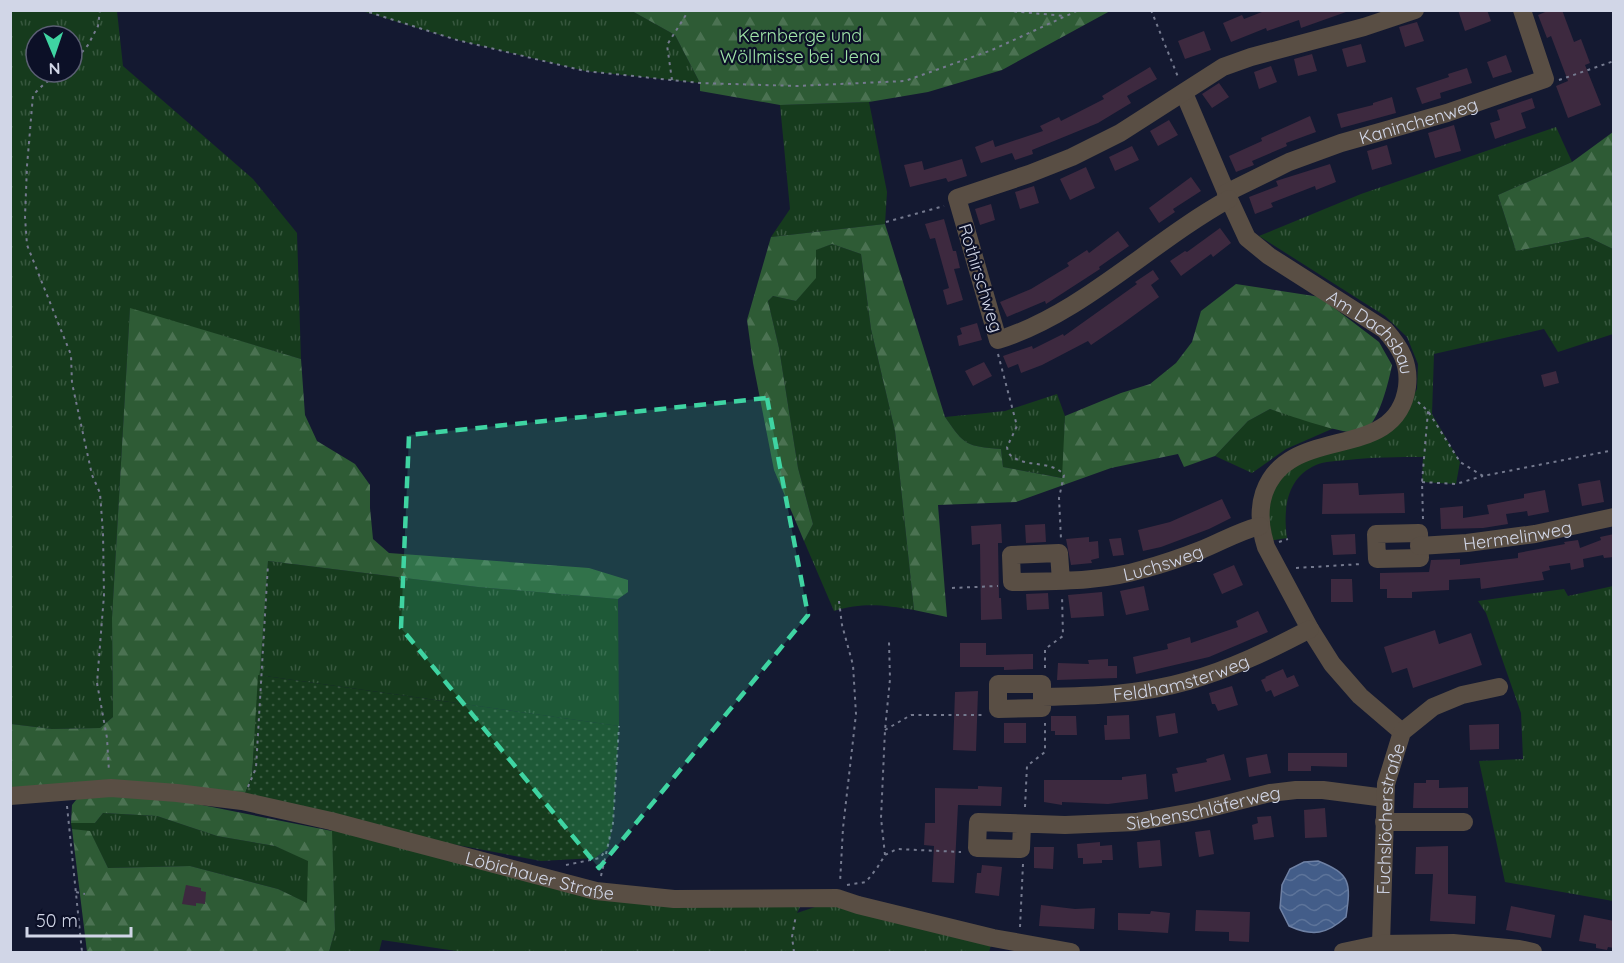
<svg xmlns="http://www.w3.org/2000/svg" width="1624" height="963" viewBox="0 0 1624 963" font-family="Quicksand,sans-serif">
<defs>
<pattern id="grass-tufts" width="24" height="20" patternUnits="userSpaceOnUse" patternTransform="scale(1.5)"><rect width="24" height="20" fill="#163b1d"/><path d="M3 7l-1-3M5 7V3M7 7l1-3M15 17l-1-3M17 17v-4M19 17l1-3" fill="none" stroke="#37573e"/></pattern>
<pattern id="forest-firs" width="22" height="20" patternUnits="userSpaceOnUse" patternTransform="scale(1.5)"><rect width="22" height="20" fill="#2e5b35"/><path d="M5 1l3.5 6h-7zM16 11l3.5 6h-7z" fill="#4b7252"/></pattern>
<pattern id="garden-dots" width="8" height="8" patternUnits="userSpaceOnUse" patternTransform="scale(1.5)"><rect width="8" height="8" fill="#163b1d"/><path d="M2 2h.1M6 6h.1" fill="none" stroke="#37573e" stroke-width="1.8" stroke-linecap="round"/></pattern>
<pattern id="water-waves" width="16" height="10" patternUnits="userSpaceOnUse" patternTransform="scale(1.5)"><rect width="16" height="10" fill="#435d89"/><path d="M0 5q4-4 8 0t8 0" fill="none" stroke="#5d749a"/></pattern>
</defs>
<rect width="100%" height="100%" fill="#141931"/>
<path fill="url(#grass-tufts)" fill-rule="evenodd" d="M11,11H117L123,66L253,179L297,233L301,359L130,309L112,618L113,717L100,728L52,729L11,724ZM36,36H72V72H36Z
M362,11H632L675,35L700,83L585,71L457,40Z
M869,102L887,192L885,224L771,237L790,209L780,105Z
M1556,127L1572,162L1498,195L1516,251L1588,237L1613,249V334L1558,352L1544,329L1434,354L1432,414L1460,462L1456,484L1422,482L1423,457C1398,457 1374,457 1348,460C1338,461 1324,461 1316,465C1286,478 1283,510 1287,538L1269,541L1266,516L1272,492L1288,469L1407,406L1417,389L1418,364L1407,337L1385,316L1259,236L1361,194Z
M832,244L861,254L871,329L895,431L914,610C883,605 864,602 834,611L804,541L813,524L798,468L779,348L768,301L773,296L796,301L815,278V250Z
M1057,394L1065,416L1063,478L1003,467L1001,449C966,446 965,446 945,417L1005,411Z
M1270,409L1334,428L1286,449L1252,473L1215,456L1248,421Z
M268,561L478,587L618,599L619,726L258,675Z
M1613,586V901L1505,882L1479,761L1523,759L1521,713L1486,613L1478,601L1564,589L1568,596Z
M103,813L157,816L217,836L275,846L308,860V904L278,889L190,866L108,868L90,832L72,829L71,823H95Z
M331,821L596,891L805,897L797,913L824,904L992,942L989,952H463L382,940L379,952H329L335,930Z"/>
<path fill="url(#forest-firs)" d="M632,11H1110L1002,70L928,92L869,102L780,105L700,91V83L675,35Z
M1613,132V249L1588,237L1516,251L1498,195L1572,162Z
M885,224L945,417C965,446 966,446 1001,449L1003,467L1062,478L1065,416L1121,393L1150,384L1176,363L1192,342L1201,311L1236,284L1320,297L1379,342L1392,365C1389,381 1380,416 1369,426C1367,428 1359,432 1356,432C1341,434 1288,415 1270,409L1248,421L1215,456L1184,467L1178,454L1111,468L1016,502L938,505L947,617L914,610L895,431L871,329L861,254L832,244L816,250V278L796,301L773,296L768,301L779,348L798,468L813,524L804,541L774,470L753,363L747,320L771,237Z
M130,308L301,359L305,415L317,441L355,464L370,485V508L373,539L389,553L589,568L628,580V592L618,599L478,587L268,561L252,776L242,801L177,793L11,796V724L52,729L100,728L113,717L112,618Z
M80,795L177,800L332,831L335,930L329,952H87L72,829L90,831L108,868L190,866L278,889L307,903L308,861L275,846L217,836L157,816L103,813L95,823H71L72,805Z"/>
<path fill="url(#garden-dots)" d="M258,675L619,726L613,823L608,848L595,858L541,861L331,821L242,801L252,776Z"/>
<path fill="url(#water-waves)" stroke="#6e81a5" stroke-width="1.5" d="M1318,861C1351,874 1351,883 1346,917C1327,934 1313,937 1289,926L1280,908L1282,885L1290,869L1304,862Z"/>
<path fill="#3d293f" d="M1267,10H1346V12L1301,28L1299,20L1267,31L1266,28L1231,42L1223,23L1242,15L1244,19Z
M1458,10H1487L1491,21L1465,31Z
M1550,10H1562L1574,42L1581,39L1590,63L1585,65L1601,105L1568,118L1556,86L1568,81L1551,36L1547,38L1538,15Z
M1417,22L1424,41L1405,47L1399,27Z
M1204,31L1211,50L1185,59L1178,41Z
M1361,44L1366,62L1347,67L1342,49Z
M1312,54L1317,71L1298,76L1294,59Z
M1506,55L1512,72L1493,78L1487,62Z
M1271,66L1277,82L1259,89L1254,72Z
M1150,67L1157,79L1127,96L1131,103L1098,123L1032,150L1033,154L1015,160L1012,153L981,163L975,147L993,140L995,147L1043,131L1040,126L1059,117L1061,121L1104,99L1102,96Z
M1467,68L1472,83L1440,93L1441,98L1422,104L1416,88L1449,77L1448,74Z
M1219,83L1229,97L1212,108L1202,94Z
M1392,97L1396,113L1341,128L1337,114L1373,105V103Z
M1532,98L1535,108L1521,113L1526,128L1495,139L1490,123L1500,120L1497,110Z
M1310,116L1316,132L1286,143L1287,146L1252,161L1254,165L1236,172L1229,156L1262,141L1261,138Z
M1169,120L1178,135L1158,146L1150,131Z
M1454,125L1461,151L1435,158L1428,133Z
M1387,145L1392,164L1372,170L1367,151Z
M1132,146L1139,160L1115,171L1109,157Z
M962,159L967,176L948,182L946,178L910,187L904,165L922,161L924,170Z
M1330,164L1336,182L1316,190L1315,186L1271,203L1273,207L1255,214L1249,197L1278,186L1276,181Z
M1086,167L1095,188L1070,200L1060,179Z
M1191,177L1201,191L1173,209L1175,212L1159,223L1149,208Z
M1034,186L1039,203L1020,209L1015,192Z
M991,204L995,220L980,225L975,209Z
M944,219L953,251H956L960,268L954,269L963,300L947,305L943,290L949,288L935,238L930,239L925,224Z
M1220,228L1231,243L1213,257L1211,254L1181,276L1170,261L1185,251L1187,252Z
M1118,231L1129,246L1099,267L1100,269L1046,304L1045,301L1007,317L1000,302L1031,289L1069,266L1067,263L1087,250L1089,253Z
M1153,270L1159,279L1151,285L1159,297L1122,324L1091,345L1088,341L1042,365L1021,373L1018,364L1008,368L1003,356L1032,346L1033,349L1063,334L1064,336L1137,284L1135,282Z
M977,323L982,340L959,346L957,336L962,334L960,328Z
M984,362L992,376L973,386L965,371Z
M1556,371L1559,383L1544,387L1541,375Z
M1600,480L1604,502L1582,506L1578,484Z
M1358,483L1359,495L1404,493L1405,513L1322,514L1323,484Z
M1545,490L1549,512L1528,516L1527,511L1506,514L1508,524L1483,528L1441,529L1440,508L1463,506V518L1489,514L1487,505L1524,498V494Z
M1222,499L1231,518L1209,529L1161,547L1143,551L1138,530L1170,522Z
M1001,524L1002,543H998L999,598H1001L1002,619L981,620L980,544L972,545L971,526Z
M1045,524L1046,542L1026,543L1025,525Z
M1355,534L1356,554L1333,555L1331,535Z
M1614,534V557L1604,558L1603,555L1583,559L1584,567L1571,570L1570,563L1549,566L1550,570L1542,572L1544,580L1481,589L1480,578L1449,580V590L1412,592V598H1387V589H1380V573L1429,572L1431,560L1460,559V565L1518,558V553L1565,544L1564,542L1578,540L1580,548L1601,540L1600,537Z
M1089,537V542L1098,541L1099,558L1091,560L1092,563L1071,565L1066,539Z
M1121,538L1124,555L1113,556L1109,539Z
M1234,565L1243,585L1222,594L1213,574Z
M1331,579H1352L1353,602H1331Z
M1144,586L1149,610L1126,615L1120,591Z
M1102,592L1104,616L1071,618L1068,595Z
M1048,593L1049,609L1027,610L1026,594Z
M1258,611L1268,632L1209,657L1136,674L1133,657L1168,649L1167,644L1190,637L1191,643L1238,627L1236,621Z
M1435,630L1439,644L1471,633L1482,665L1413,688L1407,668L1392,673L1384,647Z
M960,643H986V655L1033,654V669L1004,670V667H960Z
M1108,659V666H1117V678L1057,680L1058,663L1089,664L1088,660Z
M1283,669L1287,678L1294,675L1299,686L1274,697L1271,690L1266,692L1261,680L1266,678L1265,677Z
M1232,686L1238,705L1218,711L1215,704H1212L1209,693Z
M978,691L976,751L953,750L955,692Z
M1175,713L1178,733L1159,737L1156,716Z
M1129,715L1130,739L1105,740L1104,725H1107V716Z
M1051,716H1076L1077,735H1055V731H1051Z
M1004,723H1026V743H1004Z
M1499,724V749L1470,750L1469,725Z
M1288,753H1347V767L1311,766V771H1288Z
M1224,754L1231,780L1175,792L1172,774L1178,773L1176,768L1207,762L1206,759Z
M1267,754L1271,773L1249,777L1246,758Z
M1146,774L1148,799L1108,804L1062,802V805L1044,802V780H1122V777Z
M1426,780H1439V788L1468,787V808H1413L1414,783H1426Z
M978,786L1002,787L1001,806L958,805L954,883L932,882L934,846L924,845L925,823H935V788L978,789Z
M1325,808L1327,837L1305,838L1304,810Z
M1271,816L1274,837L1254,840L1252,825L1258,823L1257,817Z
M1210,830L1214,854L1199,857L1195,832Z
M1160,840L1162,866L1139,868L1137,842Z
M1100,842V846L1112,845L1113,860H1102V863L1083,864V858H1078L1077,844Z
M1448,846V894L1476,896L1475,924L1430,921L1433,874H1415L1416,847Z
M1034,847H1054L1053,869L1034,868Z
M982,865L1002,867L999,896L975,893L977,873H981Z
M186,885L201,888V891L206,892L205,904L196,903V906L182,904Z
M1041,905L1075,909L1095,908L1094,929L1039,926Z
M1511,906L1555,915L1551,938L1506,930Z
M1196,910L1250,912L1249,942L1229,941V932L1195,931Z
M1151,911L1170,913L1168,933L1118,930V913L1150,914Z
M1584,915L1614,921V948L1608,947L1607,950L1596,948V944L1579,941Z"/>
<g fill="none" stroke-linecap="round" stroke-linejoin="round">
<path stroke="#757a8f" stroke-width="2" stroke-dasharray="3 4.5" stroke-linecap="butt" d="M362,10L457,40L585,71L700,83L796,86L905,81L992,50L1079,10
M999,10L1065,16
M1151,10L1178,77
M72,64L88,45L98,26L100,10
M61,72L44,84L33,95L27,166L25,217L27,245L71,355L72,383L92,475L100,493L103,533L104,595L97,683L107,738L109,772
M672,80L667,45L689,10
M1559,80L1614,61
M886,222L944,206
M998,354L1017,426L1007,447L1008,452C1019,469 1052,459 1064,475L1059,498L1061,539
M1418,402L1428,411L1460,462L1483,476L1614,450
M1422,482L1456,484L1483,476
M1423,519L1422,482L1428,411
M1279,542L1288,539
M1296,568L1362,564
M952,588L998,586
M839,601L842,625L853,665L856,714L843,828L840,883
M1045,668V649L1063,636L1062,595
M885,730L911,715H983
M248,787L256,768L268,564
M67,806L82,952
M1025,807L1027,766L1045,752V723
M885,855L881,818L885,730L890,679L889,642
M566,865L600,858L606,850
M601,876L613,823L619,726
M847,885L866,882L877,868L885,855L897,849L961,852
M76,892L85,894
M1020,927L1023,864
M794,952L792,937L796,915"/>
<g stroke="#594e44" stroke-width="18">
<path id="s1" d="M1184,93L1229,199L1247,238L1269,256L1385,330C1400,347 1410,363 1407,387C1396,465 1289,421 1264,493C1258,511 1260,528 1266,547L1310,629L1332,664L1360,696L1402,732"/>
<path id="s2" d="M1226,193L1289,162L1341,143L1447,113L1545,79L1522,10"/>
<path d="M1229,199C1151,242 1082,314 998,340L957,198L1029,174L1072,157L1120,133L1223,67L1251,57L1364,27L1415,10"/>
<path d="M1419,533L1420,558L1377,559L1376,534Z"/>
<path id="s3" d="M1419,546L1467,543L1535,534L1614,517"/>
<path id="s4" d="M1061,581L1059,553L1011,555L1012,582C1057,581 1102,582 1144,569C1163,564 1183,557 1201,550C1221,542 1239,531 1260,526"/>
<path id="s5" d="M1042,697V684H998V709L1042,708V697C1091,696 1140,695 1188,681C1231,669 1270,650 1310,629"/>
<path id="s6" d="M10,796L111,788L177,793L242,801L331,821L596,891L674,899L837,898L858,905L993,938L1071,952"/>
<path d="M1384,822H1464"/>
<path id="s7" d="M1022,824L1021,849L977,848L978,822L1065,825L1136,822L1198,811L1270,793L1296,790H1323L1385,798"/>
<path id="s8" d="M1381,944L1386,784L1402,732L1433,707L1462,695L1499,687"/>
<path d="M1343,952L1381,944L1453,943L1519,949L1533,952"/>
</g>
</g>
<path fill="#3fd4a2" fill-opacity="0.2" stroke="#3fd4a2" stroke-width="4.5" stroke-dasharray="12 8" stroke-linejoin="round" d="M767,398L808,615L599,868L401,628L409,435Z"/>
<g text-anchor="middle" dominant-baseline="central" stroke-width="4.5" stroke-linejoin="round" paint-order="stroke">
<g font-size="18" fill="#a0e5a8" stroke="#0c1027">
<text x="800" y="35">Kernberge und<tspan x="800" dy="21">Wöllmisse bei Jena</tspan></text>
</g>
<g font-size="18" fill="#d1d6e7" stroke="#0c1027">
<text stroke="none"><textPath href="#s2" startOffset="206">Kaninchenweg</textPath></text>
<text transform="translate(981 278) rotate(73)">Rothirschweg</text>
<text stroke="none"><textPath href="#s1" startOffset="316">Am Dachsbau</textPath></text>
<text stroke="none"><textPath href="#s3" startOffset="99">Hermelinweg</textPath></text>
<text stroke="none"><textPath href="#s4" startOffset="256">Luchsweg</textPath></text>
<text stroke="none"><textPath href="#s5" startOffset="278">Feldhamsterweg</textPath></text>
<text stroke="none"><textPath href="#s7" startOffset="322">Siebenschläferweg</textPath></text>
<text stroke="none"><textPath href="#s8" startOffset="126">Fuchslöcherstraße</textPath></text>
<text stroke="none"><textPath href="#s6" startOffset="540">Löbichauer Straße</textPath></text>
</g>
</g>
<rect width="1624" height="963" fill="none" stroke="#d1d6e7" stroke-width="24"/>
<g transform="translate(54 54) rotate(178)"><circle r="28" fill="#0c1027" stroke="#5b5f74" stroke-width="1.5"/>
<path d="M0-4.5L10 22L0 15L-10 22Z" fill="#3fd4a2"/>
<text y="-9" font-size="16" font-weight="bold" text-anchor="middle" fill="#d1d6e7">N</text>
</g>
<path d="M27 927v9h104v-9" fill="none" stroke="#d1d6e7" stroke-width="3"/>
<text x="36" y="927" font-size="18" fill="#d1d6e7" stroke="#0c1027" stroke-width="4.5" paint-order="stroke">50 m</text>
</svg>
